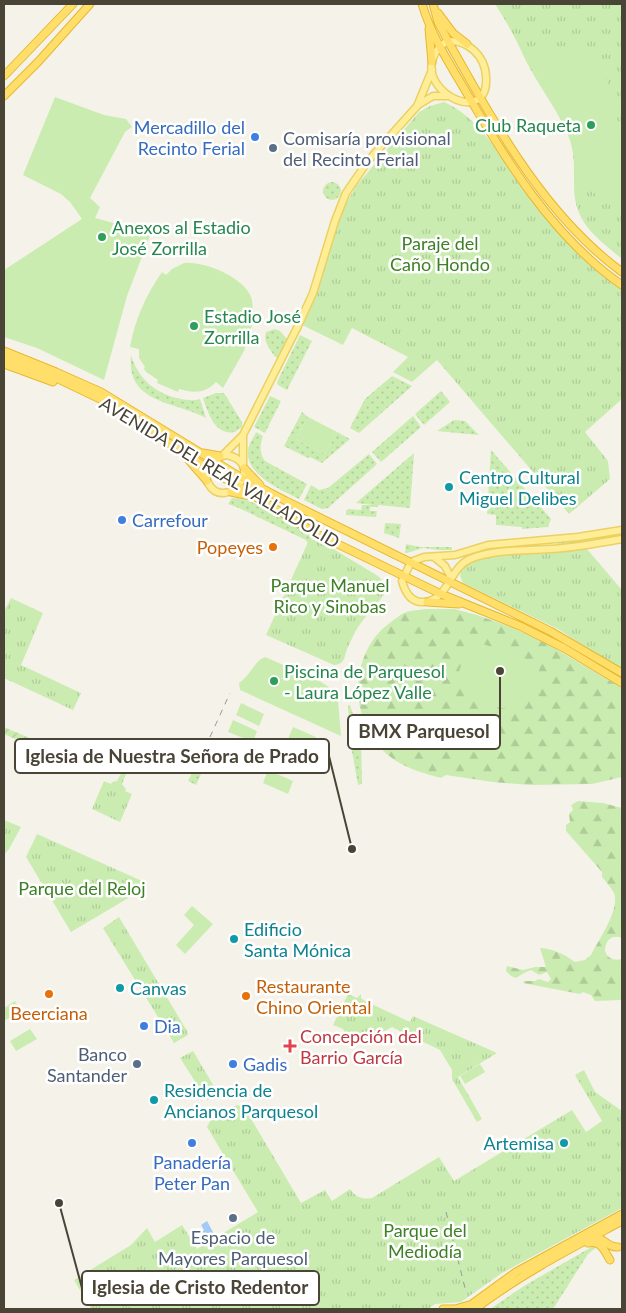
<svg xmlns="http://www.w3.org/2000/svg" width="626" height="1313" viewBox="0 0 626 1313" font-family="Lato,sans-serif">
<defs>
<pattern id="grass-dots" width="8" height="8" patternUnits="userSpaceOnUse" patternTransform="scale(1.25)"><rect width="8" height="8" fill="#caecb0"/><path d="M2 2h.1M6 6h.1" fill="none" stroke="#afcc98" stroke-width="1.8" stroke-linecap="round"/></pattern>
<pattern id="forest-firs" width="22" height="20" patternUnits="userSpaceOnUse" patternTransform="scale(1.25)"><rect width="22" height="20" fill="#caecb0"/><path d="M5 1l3.5 6h-7zM16 11l3.5 6h-7z" fill="#afcc98"/></pattern>
<pattern id="park-tufts" width="24" height="20" patternUnits="userSpaceOnUse" patternTransform="scale(1.25)"><rect width="24" height="20" fill="#caecb0"/><path d="M3 7l-1-3M5 7V3M7 7l1-3M15 17l-1-3M17 17v-4M19 17l1-3" fill="none" stroke="#afcc98"/></pattern>
<pattern id="garden-furrows" width="10" height="10" patternUnits="userSpaceOnUse" patternTransform="scale(1.25)"><rect width="10" height="10" fill="#caecb0"/><path d="M-1 1l2-2M0 10L10 0M9 11l2-2" fill="none" stroke="#afcc98"/></pattern>
</defs>
<rect width="100%" height="100%" fill="#f5f3e9"/>
<path fill="url(#grass-dots)" d="M323 191a9 9 0 1 1 18 0a9 9 0 1 1-18 0Z
M275,329L280,331L287,339L278,357H275C270,349 263,342 266,332Z
M300,335L312,341L287,390L278,385L277,382Z
M131,355C138,379 156,394 181,399C187,400 194,401 200,399L206,418C175,401 126,404 131,355Z
M392,376L412,386L359,433L350,428L365,399Z
M441,391L450,402L424,425L415,414Z
M216,393H224L242,422V427L235,432C215,436 208,413 203,398Z
M270,396L281,401L265,433L254,427Z
M302,412L308,417L296,439L325,454L337,432L350,439L322,463L310,457L308,458L284,446Z
M413,416L421,427L381,462L372,452Z
M454,420L465,421L479,435L437,431Z
M256,432L263,436C260,445 259,453 265,461L307,484L299,499C281,490 241,473 249,446C250,442 254,437 256,432Z
M491,450L551,519L548,527L522,529V527L496,525V515L487,514Z
M414,453L410,508L378,505V507H370V511H377L376,517L346,515V511L348,509L361,510L362,505H373L356,503Z
M369,454L377,464L328,508L322,509L304,500L311,485L319,490L328,488Z
M232,498C260,499 289,523 313,537L308,544L306,540L239,508L228,504Z
M385,523L401,524L399,538L384,533Z
M622,532V537L558,546L557,542Z
M406,544L420,547H452V550H439L423,548L407,553H405Z
M348,705H350L361,740L362,784L358,785L350,740Z
M199,758L207,761L196,785L188,781Z
M595,1245L597,1247L588,1254L553,1309H490L524,1286Z"/>
<path fill="url(#forest-firs)" d="M426,609H454L477,615L508,626L544,642L622,688V777L592,784L529,785L493,782L446,775L441,778C418,772 394,765 378,745C348,710 352,649 391,622C395,619 400,615 404,613C411,610 419,610 426,609Z
M578,801L603,803L622,808V938C612,934 605,940 605,951C608,959 614,961 622,959V1000L595,1001L591,995L583,992L580,994L523,983L524,981H535L539,979L548,982L551,979L547,972L539,975L531,970L524,973L516,978L511,976L506,971L507,966L523,970L535,967H546L540,948C554,949 564,954 575,962L585,960L591,955C599,939 620,910 614,893C611,887 606,882 602,877V872L566,831V825L570,822L569,814L573,810L571,805Z"/>
<path fill="url(#park-tufts)" d="M495,4H622V259C596,237 574,223 574,186C574,169 575,154 569,137C558,110 539,87 526,61C517,41 507,22 495,4Z
M444,102C478,117 496,150 517,179C547,219 578,262 622,289V399L585,432L608,461L610,479L569,514L437,360L412,382L393,372L408,357L352,328L343,345L302,325L318,288L333,235L345,206L356,186L419,112L430,106Z
M317,539L378,576L384,582L387,590C377,606 362,618 354,634C352,639 349,644 347,649C344,658 345,664 334,665L266,635L309,540Z
M587,549L622,590V671L558,629L463,583L460,576L462,567L489,555Z
M11,598L43,613L21,665L81,693L73,710L4,678V612Z
M123,770L127,772L122,784L126,789L125,791L132,794L120,822L92,809L104,781L111,784L112,782L117,781Z
M4,820L21,827L9,849L4,855Z
M37,834L142,881L130,897L71,932L26,857Z
M119,917L187,1031L188,1035L174,1043L103,928Z
M348,994L357,998L361,994V998L365,1001L410,1022L413,1016L497,1053L458,1077L482,1119L477,1122L452,1079V1070L440,1050L392,1027L364,1042L359,1037L349,1043L343,1029L333,1025Z
M193,1051L218,1093L207,1100L180,1058Z
M584,1070L595,1092L622,1111V1208L502,1273L461,1302L435,1304L428,1309H91L74,1280L131,1245L147,1228L155,1242L182,1225L197,1249L258,1212L207,1127L210,1121L237,1105L244,1107L301,1203L325,1190L332,1201L350,1189C356,1197 362,1200 372,1198L439,1157L454,1181L572,1110L586,1132L602,1121L575,1075Z"/>
<path fill="url(#garden-furrows)" d="M4,727L55,749L52,755L4,734Z"/>
<path fill="#caecb0" d="M539,44L594,50L600,54L622,138V206L575,184C575,174 576,164 574,153C567,122 542,88 526,60V55L535,45Z
M55,97L104,115L126,119L132,127L125,132L90,198L100,207L95,218L151,233L127,296L104,380L37,348L4,337V270L82,219L70,202L61,194L23,175Z
M184,263C204,261 239,276 249,293C253,299 253,306 252,312L256,313L244,351L223,388L216,382C205,394 193,393 179,389L178,392L157,383L158,380L146,372L144,369L145,367L139,358V349L130,347C135,319 146,295 162,272L166,275L172,269Z
M308,417L337,432L325,454L296,439Z
M471,640L541,664L527,705C524,706 520,708 517,709C499,710 456,700 458,677C459,667 468,650 471,640Z
M265,657L318,680L329,687L338,701L341,736L240,690L239,683C250,676 255,660 265,657Z
M241,703L264,714L259,726L236,715Z
M233,720L257,731L253,742L228,732Z
M293,727L316,737L311,749L288,739Z
M268,770L293,781L288,794L263,783Z
M192,906L213,924L185,954L176,945L194,925L184,915Z
M15,1001L21,1011L4,1021V1008Z
M30,1029L37,1039L16,1051L10,1041Z
M480,1064L485,1072L465,1084L460,1076Z
M143,1278L152,1293L129,1307L120,1292Z"/>
<path fill="#a2caf5" d="M207,1221L214,1234L198,1244L194,1236L204,1230L201,1225Z"/>
<g fill="none" stroke-linecap="round" stroke-linejoin="round">
<g stroke="#ebd161" stroke-width="9">
<path id="major" d="M448,41C468,40 485,56 486,76C490,127 420,94 433,58C436,50 440,45 448,41Z
M418,104L432,70
M223,455L243,435L298,326L313,293L335,221L346,193L368,161L418,105L433,96H449
M227,455C268,464 225,514 208,483C202,471 216,456 227,455Z
M243,464V435
M622,530L578,537L488,545L455,555L424,557L411,562L402,581C405,592 411,603 424,602C449,600 449,568 470,559C494,549 524,551 550,549C574,548 598,543 622,539
M434,557L445,566L451,578"/>
</g>
<g stroke="#e7b831" stroke-width="9">
<path id="highway" d="M422,4C431,34 446,58 462,85C503,156 553,238 622,285
M433,4L438,22L448,41C495,124 544,215 622,272
M438,13L453,33L467,44
M429,29L432,62
M4,76L73,4
M4,96L38,62L90,4
M4,351L56,372L101,392L242,478L286,501L550,631L622,673
M4,358L54,377L100,399L209,469L319,535L441,594L520,626L564,648L622,683
M4,364L53,382
M203,453L220,456
M186,457L207,481
M244,468L260,485
M231,492L250,496
M427,602L459,604
M593,1235C603,1238 609,1248 618,1247
M588,1243C601,1240 604,1250 610,1260
M443,1309H455L469,1305
M465,1309L516,1272L622,1214
M475,1309C521,1274 572,1248 622,1221"/>
</g>
<use href="#major" stroke="#ffed98" stroke-width="6"/>
<use href="#highway" stroke="#ffde6a" stroke-width="7"/>
<path stroke="#989898" stroke-width="1" stroke-dasharray="6 6" stroke-linecap="butt" d="M205,748L230,693
M446,1212L465,1288"/>
</g>
<g fill="#2e9e5b" stroke="#fff" stroke-width="2">
<circle cx="591" cy="125" r="5"/>
<circle cx="102" cy="237" r="5"/>
<circle cx="194" cy="326" r="5"/>
<circle cx="274" cy="681" r="5"/>
</g>
<g fill="#3f7fe0" stroke="#fff" stroke-width="2">
<circle cx="255" cy="137" r="5"/>
<circle cx="122" cy="520" r="5"/>
<circle cx="144" cy="1026" r="5"/>
<circle cx="233" cy="1064" r="5"/>
<circle cx="192" cy="1143" r="5"/>
</g>
<g fill="#5c6f8a" stroke="#fff" stroke-width="2">
<circle cx="273" cy="148" r="5"/>
<circle cx="137" cy="1064" r="5"/>
<circle cx="233" cy="1218" r="5"/>
</g>
<g fill="#0f9aa8" stroke="#fff" stroke-width="2">
<circle cx="449" cy="487" r="5"/>
<circle cx="234" cy="939" r="5"/>
<circle cx="120" cy="988" r="5"/>
<circle cx="154" cy="1100" r="5"/>
<circle cx="564" cy="1143" r="5"/>
</g>
<g fill="#e8710a" stroke="#fff" stroke-width="2">
<circle cx="273" cy="547" r="5"/>
<circle cx="49" cy="994" r="5"/>
<circle cx="246" cy="996" r="5"/>
</g>
<path fill="#e0444e" stroke="#fff" stroke-width="2" d="M287.5 1038.5h5v5h5v5h-5v5h-5v-5h-5v-5h5z"/>
<g text-anchor="middle" dominant-baseline="central" stroke-width="5" stroke-linejoin="round" paint-order="stroke">
<g font-size="18" fill="#27864d" stroke="#fff" text-anchor="start">
<text x="581" y="125" text-anchor="end">Club Raqueta</text>
<text x="112" y="227">Anexos al Estadio<tspan x="112" dy="21">José Zorrilla</tspan></text>
<text x="204" y="316">Estadio José<tspan x="204" dy="21">Zorrilla</tspan></text>
<text x="284" y="671">Piscina de Parquesol<tspan x="284" dy="21">- Laura López Valle</tspan></text>
</g>
<g font-size="18" fill="#366cbe" stroke="#fff" text-anchor="start">
<text x="245" y="127" text-anchor="end">Mercadillo del<tspan x="245" dy="21">Recinto Ferial</tspan></text>
<text x="132" y="520">Carrefour</text>
<text x="154" y="1026">Dia</text>
<text x="243" y="1064">Gadis</text>
<text x="192" y="1162" text-anchor="middle">Panadería<tspan x="192" dy="21">Peter Pan</tspan></text>
</g>
<g font-size="18" fill="#4e5e75" stroke="#fff" text-anchor="start">
<text x="283" y="138">Comisaría provisional<tspan x="283" dy="21">del Recinto Ferial</tspan></text>
<text x="127" y="1054" text-anchor="end">Banco<tspan x="127" dy="21">Santander</tspan></text>
<text x="233" y="1237" text-anchor="middle">Espacio de<tspan x="233" dy="21">Mayores Parquesol</tspan></text>
</g>
<g font-size="18" fill="#3d8025" stroke="#fff">
<text x="440" y="243">Paraje del<tspan x="440" dy="21">Caño Hondo</tspan></text>
<text x="330" y="585">Parque Manuel<tspan x="330" dy="21">Rico y Sinobas</tspan></text>
<text x="82" y="888">Parque del Reloj</text>
<text x="425" y="1230">Parque del<tspan x="425" dy="21">Mediodía</tspan></text>
</g>
<g font-size="18" fill="#4a4437" stroke="#fff">
<text transform="translate(220 472) rotate(31)">AVENIDA DEL REAL VALLADOLID</text>
</g>
<g font-size="18" fill="#0d838f" stroke="#fff" text-anchor="start">
<text x="459" y="477">Centro Cultural<tspan x="459" dy="21">Miguel Delibes</tspan></text>
<text x="244" y="929">Edificio<tspan x="244" dy="21">Santa Mónica</tspan></text>
<text x="130" y="988">Canvas</text>
<text x="164" y="1090">Residencia de<tspan x="164" dy="21">Ancianos Parquesol</tspan></text>
<text x="554" y="1143" text-anchor="end">Artemisa</text>
</g>
<g font-size="18" fill="#c56008" stroke="#fff" text-anchor="end">
<text x="263" y="547">Popeyes</text>
<text x="256" y="986" text-anchor="start">Restaurante<tspan x="256" dy="21">Chino Oriental</tspan></text>
<text x="49" y="1013" text-anchor="middle">Beerciana</text>
</g>
<g font-size="18" fill="#be3a42" stroke="#fff" text-anchor="start">
<text x="300" y="1036">Concepción del<tspan x="300" dy="21">Barrio García</tspan></text>
</g>
</g>
<path fill="none" stroke="#4a4437" stroke-width="2" d="M500 671L500 732M352 849L329 756M59 1203L82 1288"/>
<g fill="#4a4437" stroke="#fff" stroke-width="2">
<circle cx="500" cy="671" r="5"/>
<circle cx="352" cy="849" r="5"/>
<circle cx="59" cy="1203" r="5"/>
</g>
<g fill="#fff" stroke="#4a4437" stroke-width="2">
<rect x="348" y="715" width="152" height="34" rx="5"/>
<rect x="15" y="739" width="314" height="34" rx="5"/>
<rect x="82" y="1271" width="237" height="34" rx="5"/>
</g>
<g font-size="19" text-anchor="middle" font-weight="bold" fill="#4a4437">
<text x="424" y="738">BMX Parquesol</text>
<text x="172" y="763">Iglesia de Nuestra Señora de Prado</text>
<text x="200" y="1294">Iglesia de Cristo Redentor</text>
</g>
<rect width="626" height="1313" fill="none" stroke="#4a4437" stroke-width="10"/>
</svg>
